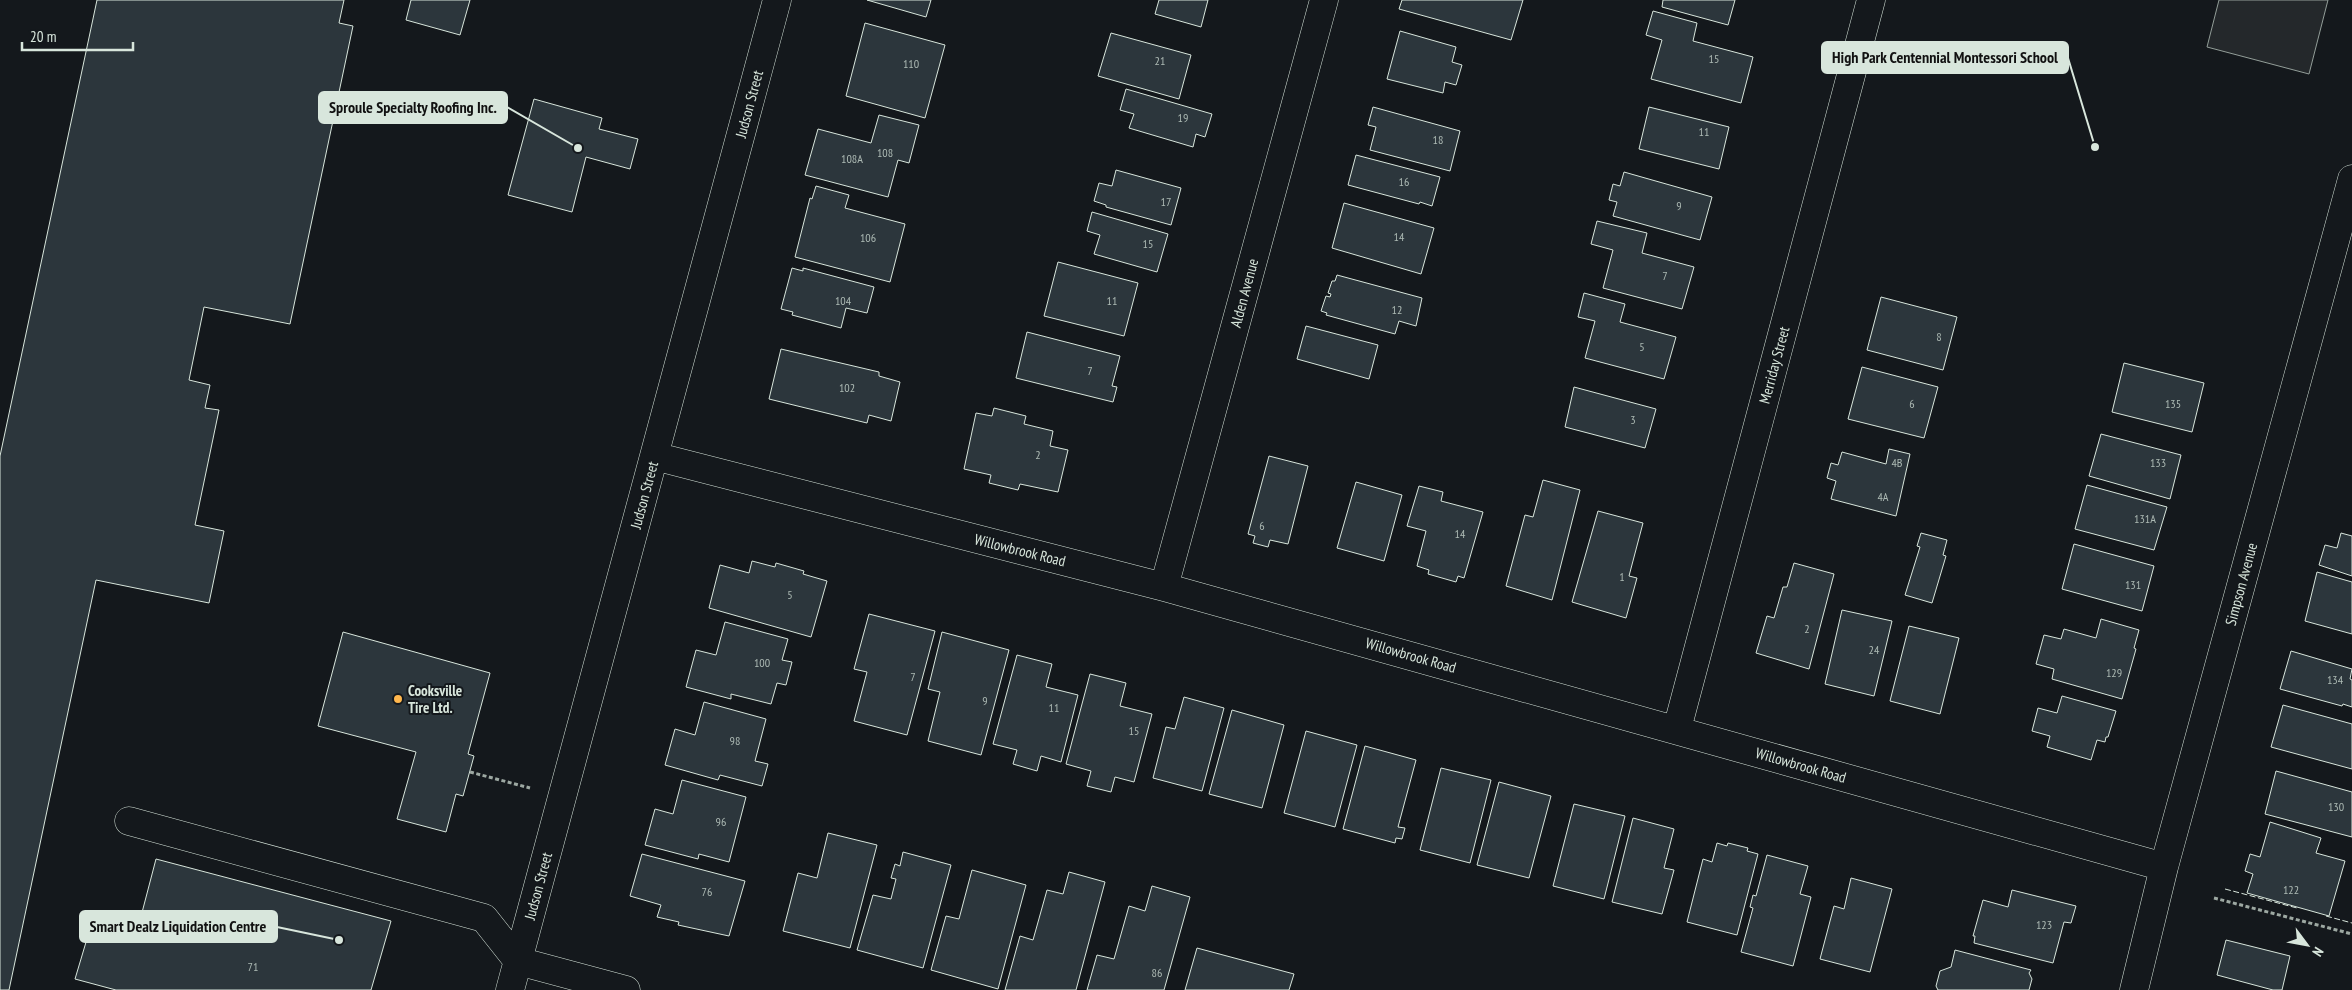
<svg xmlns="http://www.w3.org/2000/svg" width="2352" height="990" viewBox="0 0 2352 990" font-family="'PT Sans Narrow',sans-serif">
<rect width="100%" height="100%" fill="#14181c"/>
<path fill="#24282b" stroke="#939e99" d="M2219,0H2328L2309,74L2207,47Z"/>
<path fill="#2c363c" stroke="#d8e6dc" d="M97,0H344L339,23L353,26L290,324L204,307L189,380L210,385L205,408L219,410L195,525L224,531L209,603L96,580L9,990H0V456Z
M411,0H470L460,35L406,20Z
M867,0H931L926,17Z
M1159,0H1208L1201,27L1155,14Z
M1402,0H1523L1511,40L1399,9Z
M1663,0H1735L1728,25L1662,7Z
M1653,11L1697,23L1693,41L1753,57L1741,103L1651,79L1662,40L1646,35Z
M865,23L945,45L925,118L846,96Z
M1400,31L1456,47L1452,62L1462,65L1456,85L1445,82L1443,93L1387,79Z
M1111,33L1191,55L1179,99L1098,76Z
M1126,89L1212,114L1205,137L1196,134L1193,147L1129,128L1134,114L1120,110Z
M534,99L602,118L599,129L638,139L630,169L586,157L572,212L508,195Z
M1373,107L1460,131L1450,171L1370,150L1376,127L1368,125Z
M1649,107L1729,127L1719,169L1639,149Z
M879,115L919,125L909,163L898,160L888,197L805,175L818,129L871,143Z
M1356,155L1440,177L1432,206L1420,202L1419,204L1348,185Z
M1116,170L1181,188L1171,225L1106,207V205L1094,201L1099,183L1112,186Z
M1624,172L1712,197L1700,240L1613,216L1617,202L1609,200L1613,184L1620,186Z
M816,186L849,195L845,208L905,224L890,282L795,257L810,198L812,199Z
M1344,203L1434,228L1421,274L1332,248Z
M1092,212L1168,234L1157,272L1094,254L1100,235L1087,231Z
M1597,221L1647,233L1642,253L1694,267L1682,309L1603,288L1613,250L1591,244Z
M1058,262L1138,283L1124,336L1044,316Z
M792,268L803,271V268L874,287L867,313L846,308L841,328L792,315L793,312L781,309Z
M1337,275L1422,298L1416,326L1399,321L1395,334L1326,315L1327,313L1321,311L1326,296L1330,297L1331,294L1328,293L1332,281H1335Z
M1584,293L1625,304L1620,322L1676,337L1664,379L1585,358L1595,321L1578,317Z
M1881,297L1957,317L1943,370L1867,350Z
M1306,326L1378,345L1369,379L1297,359Z
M1027,332L1120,356L1112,386L1117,387L1113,402L1016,378Z
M781,349L879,372V376L900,382L891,421L869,415L867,423L769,399Z
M2124,363L2204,383L2192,432L2112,412Z
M1862,367L1938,387L1924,438L1848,419Z
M1574,387L1656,409L1645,448L1565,427Z
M994,408L1026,416L1024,424L1053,431L1050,446L1068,450L1058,492L1020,484L1018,490L989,483L991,475L964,469L976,413L992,416Z
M2101,434L2181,455L2170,499L2089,476Z
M1889,449L1910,454L1896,516L1831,499L1836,481L1827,478L1831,463L1838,465L1842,452L1886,464Z
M1269,456L1308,466L1288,544L1270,540L1268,547L1253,543L1255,536L1248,534Z
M1543,480L1580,490L1552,600L1506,586L1525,515L1533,517Z
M1356,482L1402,495L1384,561L1337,548Z
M2087,485L2167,507L2154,550L2075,529Z
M1419,486L1443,492L1441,501L1483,512L1464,578L1458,576L1456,582L1428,574L1429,570L1417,566L1426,531L1407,526Z
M1598,511L1643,523L1629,576L1637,578L1626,618L1572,602Z
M1921,533L1947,540L1943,555L1946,556L1932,603L1905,595L1920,547L1917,546Z
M2341,533L2352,536V576L2319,565L2325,545L2337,548Z
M2074,544L2154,566L2142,611L2062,589Z
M752,561L775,567L776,563L804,571L803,574L827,581L811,637L709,608L720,565L749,573Z
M1794,563L1834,574L1809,669L1756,653L1767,616L1774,618L1783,587H1787Z
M2317,572L2352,582V634L2305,621Z
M1842,610L1892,621L1874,696L1825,684Z
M869,614L935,631L907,735L854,721L867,672L854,669Z
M2101,619L2139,630L2134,648L2136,649L2122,699L2052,679L2054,669L2036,664L2044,635L2061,639L2064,629L2096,638Z
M725,622L788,639L782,660L792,662L786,685L777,683L771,704L731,694V699L686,687L696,650L716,655Z
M1909,626L1959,638L1940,714L1890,701Z
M343,632L490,673L468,754L474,756L463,796L456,794L446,832L397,819L416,752L318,726Z
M942,632L1009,650L981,755L928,741L940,692L928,689Z
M2291,651L2352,669L2350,679L2352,680V707L2343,704L2342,706L2280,689Z
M1017,655L1052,664L1046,687L1078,695L1061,762L1041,756L1037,771L1013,764L1017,750L993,744Z
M1090,674L1126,683L1120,706L1152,714L1134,782L1115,777L1111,792L1087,786L1091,771L1066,764Z
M2062,696L2116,711L2108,737H2106L2105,742L2097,740L2091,760L2047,747L2050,736L2032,731L2038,708L2057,713Z
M1184,697L1224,708L1202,791L1153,778L1166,727L1175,729Z
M704,702L766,719L755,761L768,764L762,786L720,775L718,780L665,765L675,729L695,735Z
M2283,705L2352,724V769L2271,747Z
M1232,710L1284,725L1262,808L1209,794Z
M1306,731L1357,745L1335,827L1284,813Z
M1365,746L1416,760L1398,827L1405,828L1402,839L1396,838L1395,843L1343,829Z
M1441,768L1491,780L1470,863L1420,850Z
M2276,771L2352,792V837L2265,814Z
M682,780L746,797L729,862L699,854L698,859L645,845L655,809L673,814Z
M1499,782L1551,796L1529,878L1477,865Z
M1574,804L1625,816L1604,899L1553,886Z
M1633,818L1674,829L1664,868L1674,870L1662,914L1612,902Z
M2270,822L2321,838L2316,853L2345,861L2329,916L2247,893L2253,874L2245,871L2250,854L2260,857Z
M828,833L877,845L850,948L783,931L798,873L817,878Z
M1717,843L1727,846L1728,843L1748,848L1747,851L1758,854L1737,935L1687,922L1703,859L1712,862Z
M903,852L951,865L923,968L857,950L873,895L891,899L896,879L891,878L895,864L900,866Z
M642,854L745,881L729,936L678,925L679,922L657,917L661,905L630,896Z
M1767,855L1808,866L1800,894L1811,897L1793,966L1741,952L1753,908L1750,907L1753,895L1756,896Z
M156,859L391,921L371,990H116L75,979L95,912L139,924Z
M972,870L1026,885L998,989L931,970L946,916L959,919Z
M1069,872L1105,882L1076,990H1005L1020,936L1033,940L1047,890L1063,894Z
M1851,878L1892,889L1870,972L1820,959L1834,906L1844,909Z
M1152,886L1190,897L1164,990H1087L1097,955L1114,959L1129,906L1145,911Z
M2012,890L2076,906L2071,923L2064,922L2053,963L1974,943L1975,936H1973L1983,900L2008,907Z
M2226,940L2290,956L2282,990H2273L2217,975Z
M1197,948L1294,974L1289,990H1185Z
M1955,950L2031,970L2029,973L2032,979L2029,990H1938L1936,986L1940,971L1951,967Z"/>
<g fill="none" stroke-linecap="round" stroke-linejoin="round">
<g stroke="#d8e6dc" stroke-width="29">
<path id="minor" d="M654,456L1164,587L2164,867
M1164,587L1324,0
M1677,729L1871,0
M129,821L484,918L518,961
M518,961L626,990
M510,990L777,0
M2134,990L2164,867L2352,179"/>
</g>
<path stroke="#9da8a2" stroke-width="3" stroke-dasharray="4 2.5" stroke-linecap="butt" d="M470,772L530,788
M2214,898L2352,934"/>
<use href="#minor" stroke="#14181c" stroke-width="28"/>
<path stroke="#d8e6dc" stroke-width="1" stroke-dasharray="6 2.5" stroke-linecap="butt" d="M2225,889L2297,908
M2326,916L2352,923"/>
</g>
<circle fill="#ffb74d" stroke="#14181c" stroke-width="2" cx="398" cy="699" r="5"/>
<g text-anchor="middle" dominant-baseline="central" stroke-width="4" stroke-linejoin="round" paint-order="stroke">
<g font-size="12" fill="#adbab4">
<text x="1714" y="58">15</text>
<text x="1160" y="60">21</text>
<text x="911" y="63">110</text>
<text x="1183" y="117">19</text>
<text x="1704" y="131">11</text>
<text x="1438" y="139">18</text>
<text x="885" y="152">108</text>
<text x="852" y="158">108A</text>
<text x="1404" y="181">16</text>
<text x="1166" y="201">17</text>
<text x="1679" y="205">9</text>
<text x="1399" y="236">14</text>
<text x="868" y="237">106</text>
<text x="1148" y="243">15</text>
<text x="1665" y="275">7</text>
<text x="843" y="300">104</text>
<text x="1112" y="300">11</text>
<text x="1397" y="309">12</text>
<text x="1939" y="336">8</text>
<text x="1642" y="346">5</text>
<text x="1090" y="370">7</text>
<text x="847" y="387">102</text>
<text x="1912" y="403">6</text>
<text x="2173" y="403">135</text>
<text x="1633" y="419">3</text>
<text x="1038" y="454">2</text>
<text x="1897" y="462">4B</text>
<text x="2158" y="462">133</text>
<text x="1883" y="496">4A</text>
<text x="2145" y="518">131A</text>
<text x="1262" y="525">6</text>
<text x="1460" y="533">14</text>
<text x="1622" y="576">1</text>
<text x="2133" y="584">131</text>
<text x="790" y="594">5</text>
<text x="1807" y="628">2</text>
<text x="1874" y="649">24</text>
<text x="762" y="662">100</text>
<text x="2114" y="672">129</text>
<text x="913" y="676">7</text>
<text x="2335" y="679">134</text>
<text x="985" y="700">9</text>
<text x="1054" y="707">11</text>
<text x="1134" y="730">15</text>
<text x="735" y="740">98</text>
<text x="2336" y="806">130</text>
<text x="721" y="821">96</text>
<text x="2291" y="889">122</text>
<text x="707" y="891">76</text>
<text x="2044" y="924">123</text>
<text x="253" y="966">71</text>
<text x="1157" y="972">86</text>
</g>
<g font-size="15" fill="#d8e6dc" stroke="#14181c">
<text transform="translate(749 104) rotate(-75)">Judson Street</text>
<text transform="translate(1244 293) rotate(-75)">Alden Avenue</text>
<text transform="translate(1774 365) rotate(-75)">Merriday Street</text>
<text transform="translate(644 495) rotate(-75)">Judson Street</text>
<text transform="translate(1020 550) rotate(14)">Willowbrook Road</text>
<text transform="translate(2241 584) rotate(-75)">Simpson Avenue</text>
<text transform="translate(1411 655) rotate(16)">Willowbrook Road</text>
<text transform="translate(1801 765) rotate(16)">Willowbrook Road</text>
<text transform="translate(538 886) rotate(-75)">Judson Street</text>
</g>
<g font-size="15" font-weight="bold" fill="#d8e6dc" stroke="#14181c" text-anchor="start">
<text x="408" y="690">Cooksville<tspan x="408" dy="17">Tire Ltd.</tspan></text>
</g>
</g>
<path fill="none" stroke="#d8e6dc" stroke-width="2" d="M2095 147L2068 58M578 148L507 107M339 940L277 927"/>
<g fill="#d8e6dc" stroke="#14181c" stroke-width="2">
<circle cx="2095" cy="147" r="5"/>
<circle cx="578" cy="148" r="5"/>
<circle cx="339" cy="940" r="5"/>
</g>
<g fill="#d8e6dc" stroke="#d8e6dc" stroke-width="2">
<rect x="1822" y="42" width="246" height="31" rx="5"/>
<rect x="319" y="92" width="188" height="31" rx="5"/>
<rect x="80" y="911" width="197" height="31" rx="5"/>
</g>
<g font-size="16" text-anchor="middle" font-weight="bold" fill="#111">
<text x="1945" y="63">High Park Centennial Montessori School</text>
<text x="413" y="113">Sproule Specialty Roofing Inc.</text>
<text x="178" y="932">Smart Dealz Liquidation Centre</text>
</g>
<g transform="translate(2307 945) rotate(122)" stroke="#14181c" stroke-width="4" paint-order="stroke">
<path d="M0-4L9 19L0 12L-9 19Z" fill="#d8e6dc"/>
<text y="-8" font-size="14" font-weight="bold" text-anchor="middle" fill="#d8e6dc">N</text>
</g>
<path d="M22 42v8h111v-8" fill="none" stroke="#d8e6dc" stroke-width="2.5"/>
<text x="30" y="42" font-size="15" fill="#d8e6dc" stroke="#14181c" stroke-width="4" paint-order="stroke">20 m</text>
</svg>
